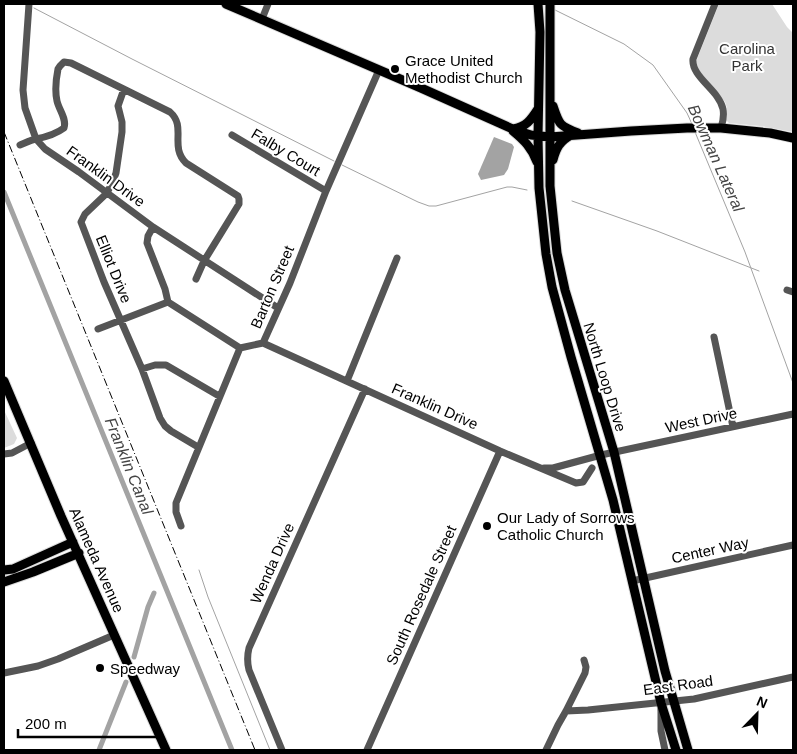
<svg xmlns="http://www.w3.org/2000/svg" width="797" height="754" viewBox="0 0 797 754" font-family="Helvetica,sans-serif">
<rect width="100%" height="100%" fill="#fff"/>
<path fill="#dcdcdc" d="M719,4H772L787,27L793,33V132L760,126L729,123L726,120L727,108L725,102L698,70L695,64Z
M4,410L17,438L14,444L4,448Z"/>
<path fill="#a3a3a3" d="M494,137L512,144L514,147L508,169L504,175L481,180L478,174Z"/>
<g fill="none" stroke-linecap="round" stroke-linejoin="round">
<path stroke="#a3a3a3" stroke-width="1" d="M34,8L132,59L334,161
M553,9L624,44L653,65L687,113L692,124
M695,132L745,252L793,383
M342,165L418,202L429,206H436L507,187H512L527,190
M572,201L657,231L759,271
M199,570L208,597L270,750"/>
<path stroke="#a3a3a3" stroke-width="5" d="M4,192L232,750
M134,657L148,607L154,593
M99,750L126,682"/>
<g stroke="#dbdbdb" stroke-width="11">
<path id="major" d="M226,4L421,88L515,130L531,135L550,137L631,131L687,128H721L770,133L793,138
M538,4L540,32L538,136L539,188L546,254L552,287L571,357L613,500L661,703L676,750
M550,4V186L557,253L565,290L614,452L665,671L688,750
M553,106C559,124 559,126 578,133
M513,129C526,127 531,120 538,109
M513,131C524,140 532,148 537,162
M553,160C556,148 560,141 571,135
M4,381L61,516L166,750
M4,570L13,569L73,542
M4,582L33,572L79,553"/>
</g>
<path stroke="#555" stroke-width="7" d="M29,4L23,90L25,108L36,139L45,149L79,172L153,227L278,308
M715,4L693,59C691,77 719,90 723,109C724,115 723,122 721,128
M262,19L268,4
M124,89L118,106L122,122V132L116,173L113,181L107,193L85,214L81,222L104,282L142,369L160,418L165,426L171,431L198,447
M232,135L326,191
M20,145C25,143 31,140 36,139C46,137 56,134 64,128C67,119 59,110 57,101C55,92 56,79 58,69L60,66L64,62L71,63L170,112C187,127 169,146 186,163L238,196L239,199V204L204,261L196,279
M153,227L148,236L147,243L165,289L168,302L240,348
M787,290L793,292
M98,329L168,302
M714,337L733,427
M263,343L500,451L576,483L583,482L592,468
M263,343L290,283L326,191L379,70
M240,348L263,343
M142,369L155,365H166L219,396
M347,381L397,258
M4,454L12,453L31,443
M544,468H553L601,455L793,414
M181,526L176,512V503L240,348
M632,581L793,545
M4,673L38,666L58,659L114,635
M661,708V731L665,750
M566,711L588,710L694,699L793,677
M282,750L249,670C247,662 247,656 249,648L365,389
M367,750L500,451
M546,750L558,725L566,711L585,673L586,667L584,660"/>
<use href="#major" stroke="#000" stroke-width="9"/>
<path stroke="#000" stroke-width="1" stroke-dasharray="8 2.5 1 2.5" stroke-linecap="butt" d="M4,132L255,750"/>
</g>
<g fill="#000" stroke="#fff" stroke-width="2">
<circle cx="395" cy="69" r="5"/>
<circle cx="487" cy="526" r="5"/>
<circle cx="100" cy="668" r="5"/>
</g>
<g text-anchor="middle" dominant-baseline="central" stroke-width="4" stroke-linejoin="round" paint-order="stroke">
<g font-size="15" fill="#333" stroke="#fff">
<text x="747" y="48">Carolina<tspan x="747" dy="17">Park</tspan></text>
</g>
<g font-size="15" fill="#000" stroke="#fff" text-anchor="start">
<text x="405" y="60">Grace United<tspan x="405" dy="17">Methodist Church</tspan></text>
<text x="497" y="517">Our Lady of Sorrows<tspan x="497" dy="17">Catholic Church</tspan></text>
<text x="110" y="668">Speedway</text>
</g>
<g font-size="15" fill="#000" stroke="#fff">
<text transform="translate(286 152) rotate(31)">Falby Court</text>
<text transform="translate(106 176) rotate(36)">Franklin Drive</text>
<text transform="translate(114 269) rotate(68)">Elliot Drive</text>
<text transform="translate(272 287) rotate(-67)">Barton Street</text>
<text transform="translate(605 377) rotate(73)">North Loop Drive</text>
<text transform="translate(435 406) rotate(24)">Franklin Drive</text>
<text transform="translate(701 420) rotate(-12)">West Drive</text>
<text transform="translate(710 550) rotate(-12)">Center Way</text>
<text transform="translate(97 560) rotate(66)">Alameda Avenue</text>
<text transform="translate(272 563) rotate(-66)">Wenda Drive</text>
<text transform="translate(421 595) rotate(-66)">South Rosedale Street</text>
<text transform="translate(678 685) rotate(-8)">East Road</text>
</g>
<g font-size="16" font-style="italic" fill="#444" stroke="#fff">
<text transform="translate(716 158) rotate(66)">Bowman Lateral</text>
<text transform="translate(129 466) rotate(68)">Franklin Canal</text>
</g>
</g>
<rect width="797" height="754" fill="none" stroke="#000000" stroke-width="10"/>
<g transform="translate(757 714) rotate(23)" stroke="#ffffff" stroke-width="4" paint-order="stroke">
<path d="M0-4L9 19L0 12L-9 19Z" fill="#000000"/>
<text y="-8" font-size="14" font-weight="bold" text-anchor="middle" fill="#000000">N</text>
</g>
<path d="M18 729v8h141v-8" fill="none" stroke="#000000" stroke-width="2.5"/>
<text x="25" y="729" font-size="15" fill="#000000" stroke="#ffffff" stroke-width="4" paint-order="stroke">200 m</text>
</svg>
